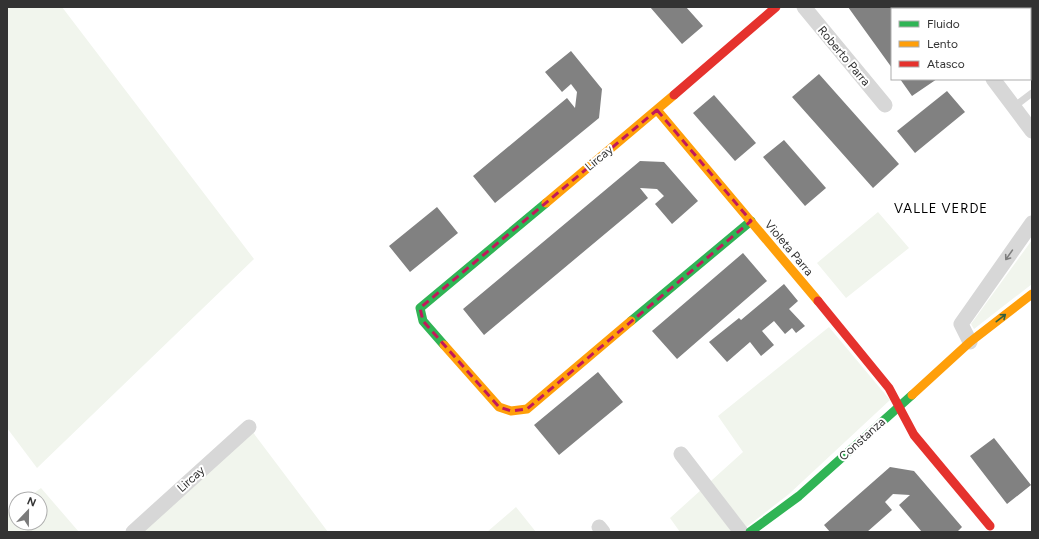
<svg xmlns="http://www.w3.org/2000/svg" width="1039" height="539" viewBox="0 0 1039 539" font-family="Figtree,sans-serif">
<rect width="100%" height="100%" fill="#fff"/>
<path fill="#f1f5ed" d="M7,7H62L254,259L37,468L7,428Z
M878,212L909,248L846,298L817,263Z
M1032,240V284L974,329L971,324Z
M829,327L890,400L789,494L740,532H680L670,518L743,452L718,416Z
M249,427L328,532H133Z
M41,488L79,532H7V513L16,506V523H40V499H26Z
M516,507L536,532H487Z"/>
<path fill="#818181" d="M650,7H686L703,26L682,44Z
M848,7H891L893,9L892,68Z
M978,7H996L994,9H980Z
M1030,7H1032V58L1030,60V9H1028Z
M571,51L602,89L599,118L495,203L473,176L567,98L575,108L577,92L571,84L562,92L545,72Z
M819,74L899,164L873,188L792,97Z
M900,79H937L912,96Z
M947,91L965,112L915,153L897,131Z
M714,95L756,143L735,161L693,113Z
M784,140L826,188L805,206L763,157Z
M640,161L664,162L698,201L672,224L655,204L664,196L657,189L640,188L648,198L484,335L463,309Z
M437,207L458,233L410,272L389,246Z
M743,253L767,281L677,359L652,331Z
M784,284L798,301L789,309L805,326L796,333L792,328L785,334L774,321L762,331L774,345L761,356L750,342L727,362L709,342L739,318L741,320Z
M598,372L623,402L559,455L534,425Z
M994,438L1031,485L1007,504L970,456Z
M890,467L914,471L962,527L957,532H922L899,505L910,495L893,494L885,502L892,510L867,532H830L824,525Z"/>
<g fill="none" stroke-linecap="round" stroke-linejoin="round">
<path stroke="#d7d7d7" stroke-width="7" d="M1015,106L1032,93"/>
<path stroke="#d7d7d7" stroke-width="15" d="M804,7L885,105
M938,7L939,9
M993,79L1032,131
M970,342L961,324L1032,223
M681,454L741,532
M599,527L603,532
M133,532L249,427"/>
<path stroke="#30b455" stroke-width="9" d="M631,321L751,221
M444,345L423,321L420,308L546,203
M750,532L799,496L912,395"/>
<path stroke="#ff9f0a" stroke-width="9" d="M657,110L818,301
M546,203L674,95
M444,345L499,407L511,411L527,409L631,321
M912,395L970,342L1032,294"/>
<path stroke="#e5322d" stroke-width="9" d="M674,95L776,7
M818,301L889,388L914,435L990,526"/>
</g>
<defs><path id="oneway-shaft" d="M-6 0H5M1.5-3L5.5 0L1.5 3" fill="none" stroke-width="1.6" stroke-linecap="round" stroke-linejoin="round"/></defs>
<use stroke="#7d7d7d" href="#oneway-shaft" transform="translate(1009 255) rotate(125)"/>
<use stroke="#32603f" href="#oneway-shaft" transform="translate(1001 318) rotate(-38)"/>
<path fill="none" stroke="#c2185b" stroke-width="3" stroke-dasharray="8 5" stroke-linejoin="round" d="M657,110L751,221L527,409L511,411L499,407L423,321L420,308Z"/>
<g text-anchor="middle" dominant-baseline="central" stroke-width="4" stroke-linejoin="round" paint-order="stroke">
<g font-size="12" fill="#333" stroke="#fff">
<text transform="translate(844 56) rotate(50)">Roberto Parra</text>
<text transform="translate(599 158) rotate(-40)">Lircay</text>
<text transform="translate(789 248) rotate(50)">Violeta Parra</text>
<text transform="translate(862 439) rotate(-42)">Constanza</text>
<text transform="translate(191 479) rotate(-42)">Lircay</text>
</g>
<g font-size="13" letter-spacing="1" fill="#000" stroke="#fff">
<text x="941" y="208">VALLE VERDE</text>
</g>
</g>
<rect width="1039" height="539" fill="none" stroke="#333333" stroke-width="16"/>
<rect x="891" y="8" width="140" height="72" fill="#ffffff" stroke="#adadad"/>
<rect x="899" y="21" width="20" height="6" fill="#30b455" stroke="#adadad"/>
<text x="927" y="28" font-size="12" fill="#333333">Fluido</text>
<rect x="899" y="41" width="20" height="6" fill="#ff9f0a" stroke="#adadad"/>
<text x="927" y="48" font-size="12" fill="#333333">Lento</text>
<rect x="899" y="61" width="20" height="6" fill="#e5322d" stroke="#adadad"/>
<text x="927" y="68" font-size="12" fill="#333333">Atasco</text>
<g transform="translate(28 511) rotate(22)"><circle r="19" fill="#ffffff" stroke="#adadad"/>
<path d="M0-3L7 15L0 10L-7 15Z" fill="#7a7a7a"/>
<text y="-6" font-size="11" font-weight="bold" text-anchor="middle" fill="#333333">N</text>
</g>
</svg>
